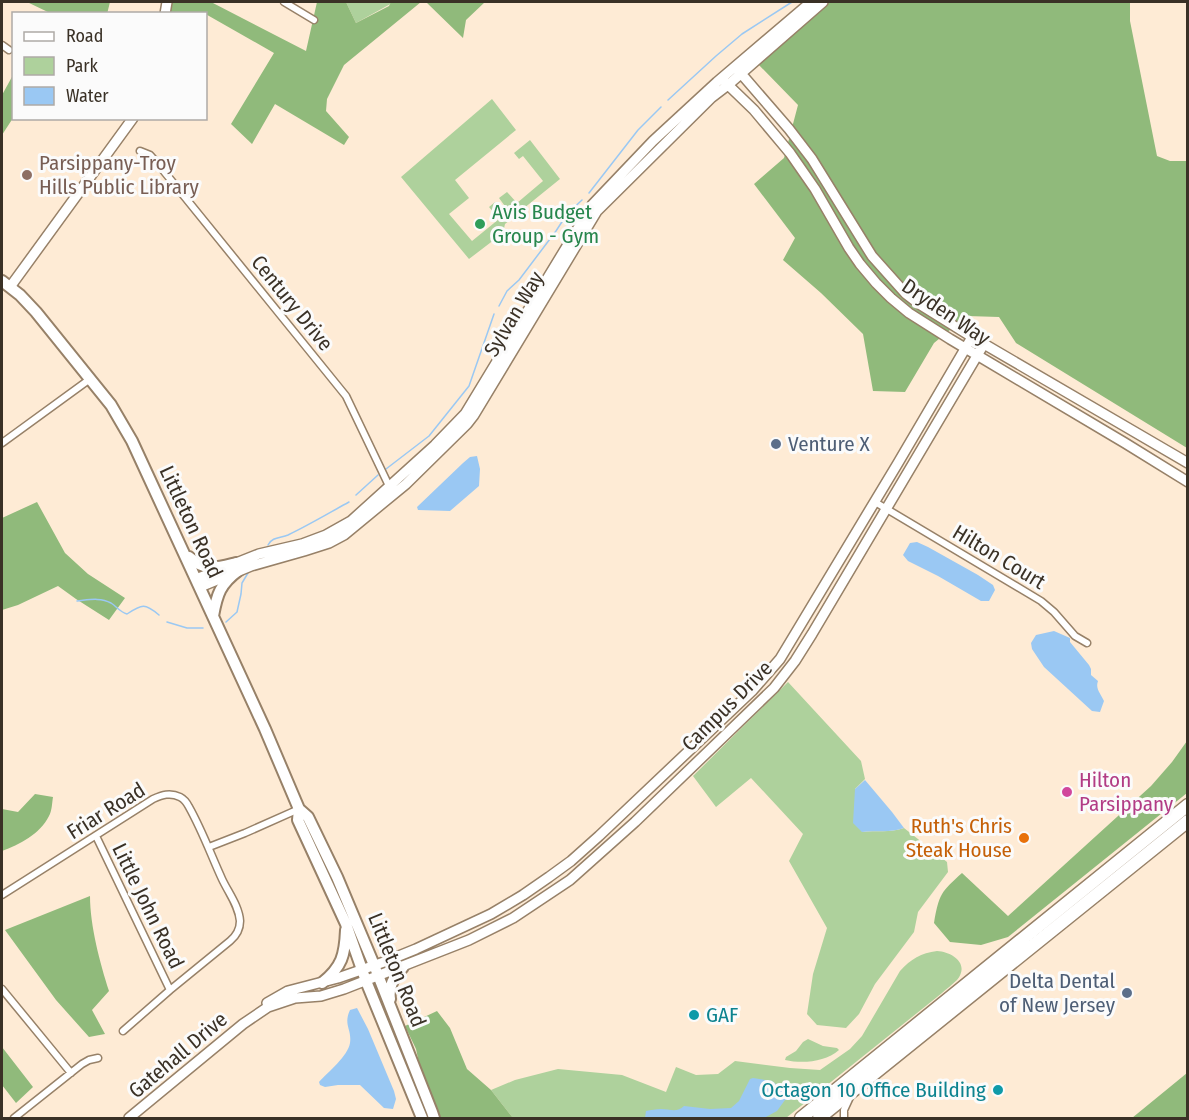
<svg xmlns="http://www.w3.org/2000/svg" width="1189" height="1120" viewBox="0 0 1189 1120" font-family="'Fira Sans Condensed',sans-serif">
<rect width="100%" height="100%" fill="#feebd5"/>
<path fill="#aed19c" d="M346,2H394L356,23Z
M492,99L516,130L455,180L469,198L449,214L472,241L499,219L489,207L495,202L510,220L505,224L503,233L469,259L401,177Z
M530,140L560,179L513,217L499,198L507,192L517,203L543,181L523,156L519,159L514,153Z
M788,682L861,761L865,779L855,789L862,832C876,830 890,833 904,828L947,862L948,872L918,912L914,932L875,984L859,1014L846,1028L817,1025L807,1014L813,974L827,928L789,861L803,834L751,778L716,807L693,776Z
M937,951C953,952 970,964 957,980C952,985 946,989 942,993L786,1118H513L491,1090L515,1080L558,1069L622,1075L666,1092L676,1067L696,1075L718,1074L735,1061L790,1068L820,1070L850,1049L862,1036L900,971C911,959 921,953 937,951Z
M808,1039L823,1046L837,1048L839,1050C825,1062 803,1064 785,1060L786,1057L796,1051L803,1042Z"/>
<path fill="#90ba7b" d="M27,2H110L107,14L50,13Z
M167,2H211L306,51L317,2H346L356,23L389,6L391,2H421L344,65L327,99L326,111L349,137L344,145L275,104L252,144L231,124L274,53L202,12L201,14H165Z
M426,2H485L466,20L463,38Z
M828,2H1130V21L1157,156L1170,161H1187V448L1016,343L999,317L967,316L934,343L905,392L873,391L863,334L821,293L783,260L795,238L754,184L784,158L798,105L757,63Z
M13,75V118L2,135V95Z
M37,502L65,553L88,574L125,598L109,620L76,599L58,586L18,605L2,610V518Z
M1187,741V793L1008,937L981,945L950,942L934,923C939,894 941,892 962,873L1008,916L1151,786L1172,762Z
M35,794L53,797C52,803 52,811 49,816C40,834 19,845 2,851V809L18,812Z
M90,896C90,926 100,963 109,991L92,1010L105,1034L89,1037L56,1000L5,930Z
M437,1011L450,1028L467,1069L491,1090L513,1118H439L420,1068L416,1049L405,1026Z
M2,1047L33,1087L16,1103L2,1085Z
M1187,1073V1118H1132Z"/>
<path fill="#9ac8f3" d="M477,456L480,469L479,486L450,511L418,510L417,507L463,463L470,457Z
M917,542L928,547L978,575L993,585L995,590L989,601H981L938,576L908,561L903,555L910,543Z
M1054,631L1070,638V642L1089,665L1091,669V675L1098,681C1095,689 1101,694 1104,701L1100,712L1092,711L1044,667L1032,649L1031,643L1036,635Z
M865,780L892,812L904,828C890,833 876,830 862,832L853,823L855,789Z
M357,1008L368,1029L394,1091L396,1099L393,1109L384,1108L360,1085H338L325,1087L320,1085L319,1082C328,1072 348,1056 350,1043C352,1029 343,1025 350,1010Z
M753,1078L772,1081L777,1085L784,1087L795,1084L801,1087V1092L790,1100H785L777,1111L764,1118H645L646,1111C651,1110 656,1109 661,1109C670,1109 677,1113 684,1106L710,1109L731,1108L739,1101L750,1079Z"/>
<g fill="none" stroke-linecap="round" stroke-linejoin="round">
<path stroke="#9ac8f3" stroke-width="1.5" d="M668,100L716,56L742,34L792,2
M589,193L638,130L661,107
M499,306L507,291L519,280L556,231L567,214L582,200
M386,469L429,436L469,386L494,314
M356,495L378,475
M268,545C272,537 280,538 288,535C309,525 329,513 349,502
M77,601C88,600 100,597 111,603C117,607 120,612 127,614C142,604 145,603 159,615
M167,622L187,628H203
M226,622L237,612L241,594L242,583L248,573"/>
<g stroke="#978168" stroke-width="9">
<path id="street" d="M284,2L314,20
M2,45L9,50
M140,151L150,155L158,164L346,396L390,488
M2,443L90,379
M875,502L1041,601L1054,612L1075,636L1087,643
M96,836L170,990
M209,847L245,833L299,809
M2,895L153,799C162,795 170,792 180,797C184,799 187,803 189,807C202,830 211,855 222,879C228,892 239,906 240,921C240,930 236,936 230,941L170,990L123,1031
M2,989L71,1073
M14,1118L82,1064L89,1060L98,1058
M844,1118V1110L850,1097"/>
</g>
<g stroke="#978168" stroke-width="12">
<path id="secondary" d="M165,14L167,2
M738,70L789,129L812,159L872,256L906,294L919,304L972,337L1188,463
M725,82L754,110L790,153L815,189L849,248L860,264L876,283L891,298L909,313L950,339L1125,443L1188,482
M10,287L133,118
M196,579L259,554L302,544L326,535L351,521L435,445L465,414L592,205L653,141L717,82L811,2
M200,587L251,566L304,551L329,543L344,535L406,484L467,424L474,415L597,211L711,98L728,85L823,2
M267,1003L288,991L338,978L384,962L416,949L491,914L523,895L549,877L571,861L599,836L752,691L780,659L898,463L972,337
M129,1118L243,1024L268,1007L295,998L321,996L344,989L469,940L513,918L570,880L635,822L774,688L795,661L812,634L984,344"/>
</g>
<g stroke="#978168" stroke-width="14">
<path id="primary" d="M2,281L20,295L36,312L111,405L132,441L265,729L299,809L308,817L337,877L374,965L432,1112L434,1118
M189,557C206,572 216,568 236,563
M213,616C217,594 220,584 239,570
M299,809L298,820L346,924L366,981L422,1118
M322,983C342,967 345,955 346,930
M390,999C388,986 394,977 403,967"/>
</g>
<g stroke="#978168" stroke-width="15">
<path id="highway" d="M801,1118L1188,805
M819,1118L1188,821"/>
</g>
<use href="#street" stroke="#fff" stroke-width="6"/>
<use href="#secondary" stroke="#fff" stroke-width="9"/>
<use href="#primary" stroke="#fff" stroke-width="10"/>
<use href="#highway" stroke="#fff" stroke-width="12"/>
</g>
<circle fill="#8d6e63" stroke="#fbfbfb" stroke-width="2" cx="27" cy="175" r="6"/>
<circle fill="#2e9e5b" stroke="#fbfbfb" stroke-width="2" cx="480" cy="224" r="6"/>
<g fill="#5c6f8a" stroke="#fbfbfb" stroke-width="2">
<circle cx="776" cy="444" r="6"/>
<circle cx="1127" cy="993" r="6"/>
</g>
<circle fill="#d1479c" stroke="#fbfbfb" stroke-width="2" cx="1067" cy="792" r="6"/>
<circle fill="#e8710a" stroke="#fbfbfb" stroke-width="2" cx="1024" cy="838" r="6"/>
<g fill="#0f9aa8" stroke="#fbfbfb" stroke-width="2">
<circle cx="694" cy="1015" r="6"/>
<circle cx="998" cy="1090" r="6"/>
</g>
<g text-anchor="middle" dominant-baseline="central" stroke-width="6" stroke-linejoin="round" paint-order="stroke">
<g font-size="21" fill="#785e54" stroke="#fbfbfb" text-anchor="start">
<text x="39" y="163">Parsippany-Troy<tspan x="39" dy="24">Hills Public Library</tspan></text>
</g>
<g font-size="21" fill="#27864d" stroke="#fbfbfb" text-anchor="start">
<text x="492" y="212">Avis Budget<tspan x="492" dy="24">Group - Gym</tspan></text>
</g>
<g font-size="21" fill="#3a3126" stroke="#fbfbfb">
<text transform="translate(292 303) rotate(51)">Century Drive</text>
<text transform="translate(946 312) rotate(34)">Dryden Way</text>
<text transform="translate(514 314) rotate(-59)">Sylvan Way</text>
<text transform="translate(191 522) rotate(65)">Littleton Road</text>
<text transform="translate(999 557) rotate(31)">Hilton Court</text>
<text transform="translate(727 706) rotate(-45)">Campus Drive</text>
<text transform="translate(106 811) rotate(-32)">Friar Road</text>
<text transform="translate(148 906) rotate(64)">Little John Road</text>
<text transform="translate(397 970) rotate(68)">Littleton Road</text>
<text transform="translate(178 1055) rotate(-40)">Gatehall Drive</text>
</g>
<g font-size="21" fill="#4e5e75" stroke="#fbfbfb" text-anchor="start">
<text x="788" y="444">Venture X</text>
<text x="1115" y="981" text-anchor="end">Delta Dental<tspan x="1115" dy="24">of New Jersey</tspan></text>
</g>
<g font-size="21" fill="#b23c85" stroke="#fbfbfb" text-anchor="start">
<text x="1079" y="780">Hilton<tspan x="1079" dy="24">Parsippany</tspan></text>
</g>
<g font-size="21" fill="#c56008" stroke="#fbfbfb" text-anchor="end">
<text x="1012" y="826">Ruth's Chris<tspan x="1012" dy="24">Steak House</tspan></text>
</g>
<g font-size="21" fill="#0d838f" stroke="#fbfbfb" text-anchor="start">
<text x="706" y="1015">GAF</text>
<text x="986" y="1090" text-anchor="end">Octagon 10 Office Building</text>
</g>
</g>
<rect width="1189" height="1120" fill="none" stroke="#3a3126" stroke-width="6"/>
<rect x="12" y="12" width="195" height="108" fill="#fbfbfb" stroke="#aeaaa6" stroke-width="1.5"/>
<rect x="24" y="32" width="30" height="9" fill="#ffffff" stroke="#aeaaa6" stroke-width="1.5"/>
<text x="66" y="42" font-size="18" fill="#3a3126">Road</text>
<rect x="24" y="57" width="30" height="18" fill="#aed19c" stroke="#aeaaa6" stroke-width="1.5"/>
<text x="66" y="72" font-size="18" fill="#3a3126">Park</text>
<rect x="24" y="87" width="30" height="18" fill="#9ac8f3" stroke="#aeaaa6" stroke-width="1.5"/>
<text x="66" y="102" font-size="18" fill="#3a3126">Water</text>
</svg>
